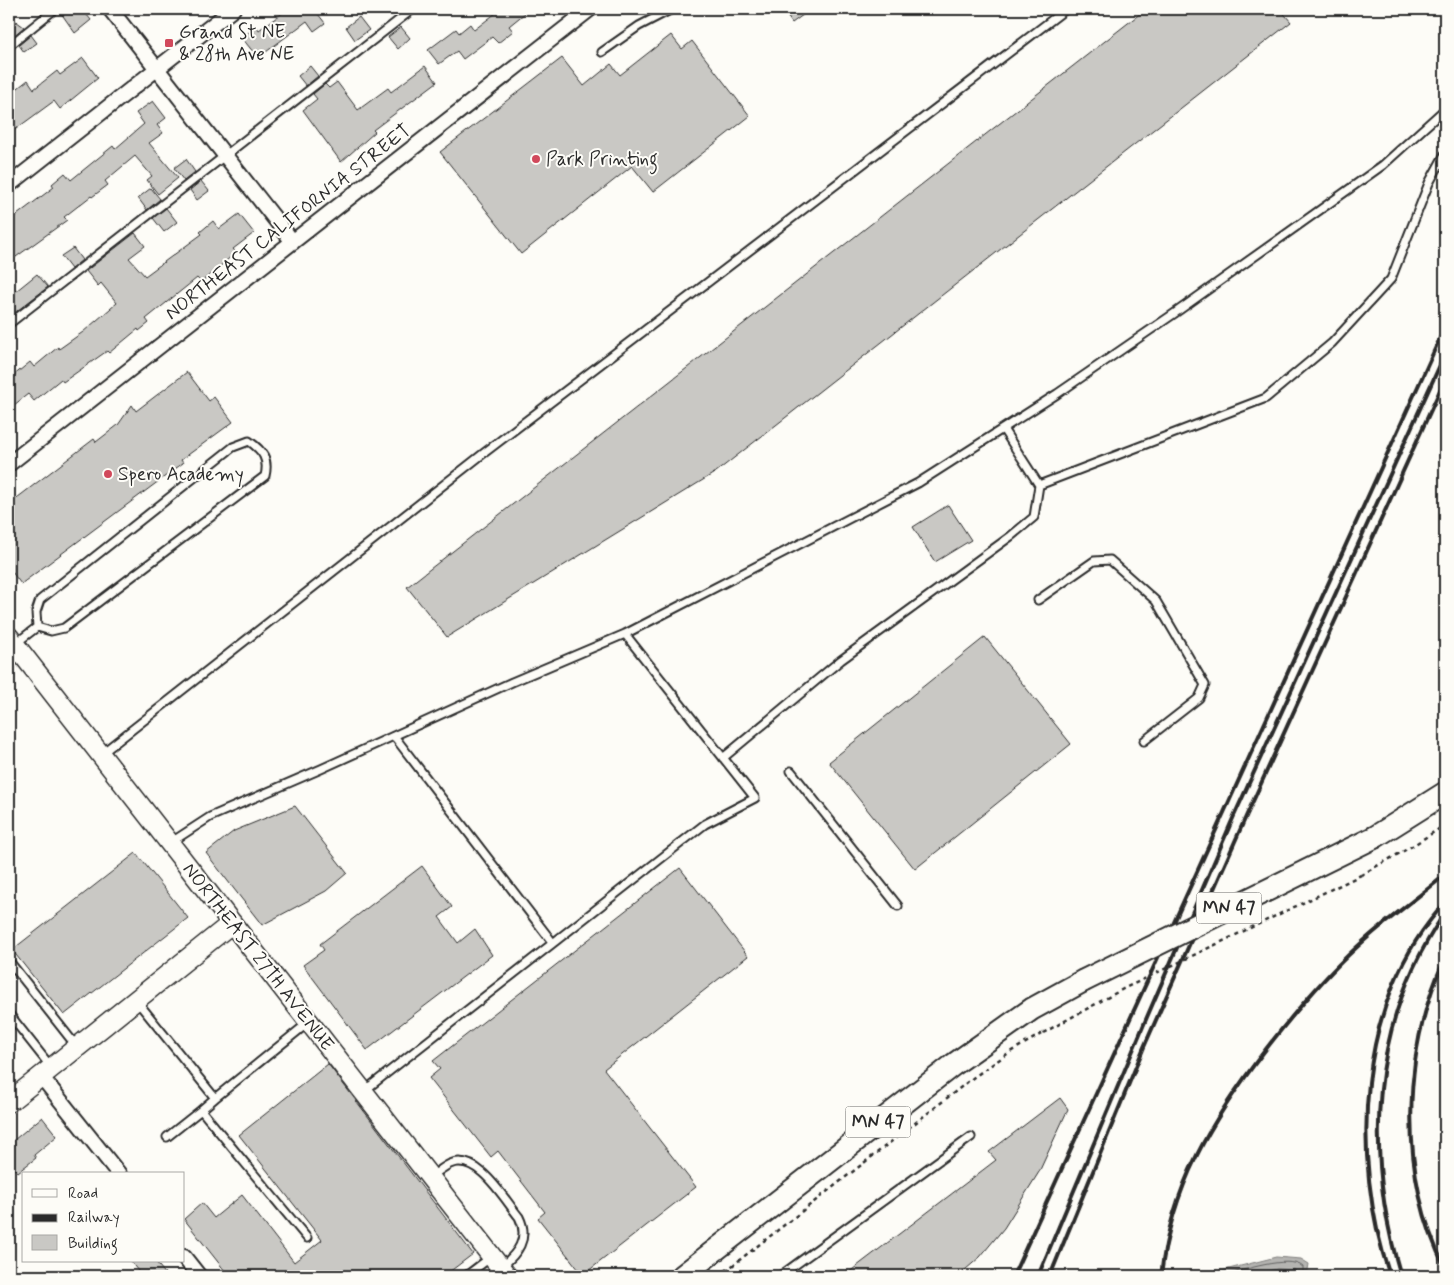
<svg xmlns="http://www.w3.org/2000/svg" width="1454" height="1285" viewBox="0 0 1454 1285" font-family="Mynerve,sans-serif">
<rect width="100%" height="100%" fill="#fdfcf7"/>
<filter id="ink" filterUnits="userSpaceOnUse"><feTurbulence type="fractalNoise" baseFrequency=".02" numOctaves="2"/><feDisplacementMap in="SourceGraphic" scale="10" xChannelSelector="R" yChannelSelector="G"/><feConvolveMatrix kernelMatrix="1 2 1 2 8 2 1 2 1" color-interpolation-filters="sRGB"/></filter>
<g filter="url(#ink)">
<path fill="#b5b4b1" stroke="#7e7d7b" d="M1276,1257L1301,1259L1309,1264L1307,1276H1217V1272Z"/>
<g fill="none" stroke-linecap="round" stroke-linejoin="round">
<path stroke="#626261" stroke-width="1" d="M1223,1276C1240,1271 1289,1254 1303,1267V1276
M1247,1276L1277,1269L1295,1270L1296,1276"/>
</g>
<path fill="#c9c8c4" stroke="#2b2b2b" d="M67,9H82L91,20L75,33L61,13Z
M288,9H325L318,14L325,23L314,31L307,21L258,58L242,38L256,26L259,30Z
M501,9H530L509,26L513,31L498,43L492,37L463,59L457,51L439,64L428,50L456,29L459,33L470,24L474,30Z
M782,9H811L792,23Z
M1146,9H1280L1291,22L716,472L447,637L407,587Z
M9,16L24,27L12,37L9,34Z
M359,17L369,30L355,40L346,27Z
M401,27L410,38L398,49L388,37Z
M31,35L37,43L24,52L19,45Z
M671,35L682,49L692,41L750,116L653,192L632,166L521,254L440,152L562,58L584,86L611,64L620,75Z
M83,58L98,78L60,109L54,101L9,134V95L28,80L34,89L57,71L60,75Z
M310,66L318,76L306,86L298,76Z
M425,66L437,82L373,130L375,132L341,162L303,110L317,99L313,94L325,84L329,88L337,82L358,110L388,88L391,92Z
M153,101L166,118L157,125L163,133L149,143L178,178L158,194L147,180L152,176L135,156L105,181L108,185L92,197L91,196L64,217L67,220L9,262V221L54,187L52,184L65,173L71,180L113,146L115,149L144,124L136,113Z
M186,159L195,172L184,181L174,168Z
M201,181L209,191L197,200L190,190Z
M151,188L160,199L147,210L138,198Z
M166,208L177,222L164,232L153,218Z
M239,214L254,233L233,249L236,252L215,271L201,282L197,278L146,319L149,323L139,331L138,329L109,353L107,351L63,382L61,379L34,401L28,394L9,409V381L13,376L30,362L34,367L58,347L59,349L83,332L117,303L101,283L98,286L86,271L135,233L145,246L129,258L145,276L202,234L200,232L213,221L219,229Z
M73,248L82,260L71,269L61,256Z
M37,274L48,287L9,317V282L16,291Z
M187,372L209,401L214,397L233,422L181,460L183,463L21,584L9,568V504L94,439L96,442L118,425L132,405L136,411Z
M948,505L971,540L935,562L913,527Z
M985,637L1071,744L915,869L829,762Z
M295,806L347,873L326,891L262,925L206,853L234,831Z
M136,853L188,918L64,1015L12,950Z
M422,866L452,907L439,917L458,943L475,929L492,955L367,1050L303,965L324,950L320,944Z
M680,868L748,956L604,1069L696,1187L583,1275L538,1218L545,1212L498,1151L491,1157L429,1078L440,1069L433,1061Z
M328,1064L473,1254L444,1276H229L184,1219L202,1203L214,1218L242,1195L294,1262L322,1240L239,1135Z
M1060,1098L1068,1109L1039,1172L1004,1228L980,1257L958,1276H844L996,1160L989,1152Z
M42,1117L57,1136L34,1155L36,1158L18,1172L15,1169L9,1175V1144Z
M130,1261H155L167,1276H142Z"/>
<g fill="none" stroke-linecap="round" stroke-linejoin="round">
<g stroke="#2b2b2b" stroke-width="11">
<path id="lane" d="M9,46L55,9
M602,52L639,26L672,9
M9,324L413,9
M1003,429L1039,485L1266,398L1332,343L1391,279L1429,183L1445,154
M249,441C263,451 269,459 265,476L64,628L51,631L37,627L36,612L40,600L233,447Z
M1038,600L1094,561L1110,560L1156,601L1205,685L1199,698L1144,741
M15,644L37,627
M394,736L553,943
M101,754L484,453L1066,9
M723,758L841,660L1011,536L1034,517L1039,485
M791,771L898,906
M170,843L210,817L321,769L512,682L625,634L918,483L1057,394L1175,313L1383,165L1445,109
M9,961L77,1047
M136,1000L215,1098L309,1022
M9,1014L51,1067
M364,1091L705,824L755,798L625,634
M215,1098L201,1110L307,1238
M167,1137L201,1110
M430,1177C437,1173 443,1167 450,1164C478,1152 504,1199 519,1217C530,1239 517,1254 501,1267
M466,1276L491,1257
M780,1276L971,1137"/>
</g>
<g stroke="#2b2b2b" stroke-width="18">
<path id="street" d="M110,9L293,242
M9,185L233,9
M9,464L590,9
M41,1076L119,1174
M184,1257L199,1276"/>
</g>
<g stroke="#2b2b2b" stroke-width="22">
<path id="secondary" d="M9,637L507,1276
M9,1102L232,923"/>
</g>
<g stroke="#2b2b2b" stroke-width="25">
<path id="primary" d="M1375,837L1445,793
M682,1276L953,1065L1032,1009L1083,981"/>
</g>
<path stroke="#2b2b2b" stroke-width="2.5" stroke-dasharray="4 4" stroke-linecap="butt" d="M1361,875L1409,848L1445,825
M719,1276L974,1077L1010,1052L1043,1033"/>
<use href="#lane" stroke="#fdfcf7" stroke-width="7"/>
<use href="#street" stroke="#fdfcf7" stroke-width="14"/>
<use href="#secondary" stroke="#fdfcf7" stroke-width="19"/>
<use href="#primary" stroke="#fdfcf7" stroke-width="21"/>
<path stroke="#2b2b2b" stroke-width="4" d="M1445,958C1402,1052 1398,1174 1445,1268
M1013,1276L1445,327
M1038,1276L1147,1017L1234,816L1445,354
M1050,1276L1144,1047L1244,821L1445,379
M1161,1276C1171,1186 1212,1119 1266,1049C1294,1013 1323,978 1357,947C1385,921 1416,899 1445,875
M1390,1276C1350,1159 1356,998 1445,903
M1401,1276C1364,1154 1370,1023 1444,914"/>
<g stroke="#2b2b2b" stroke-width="25" stroke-linecap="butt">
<path id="primary-bridge" d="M1083,981L1375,837"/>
</g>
<path stroke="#2b2b2b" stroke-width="2.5" stroke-dasharray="4 4" stroke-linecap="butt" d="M1043,1033L1123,989L1361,875"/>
<use href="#primary-bridge" stroke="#fdfcf7" stroke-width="21"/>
</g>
</g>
<g fill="#d1495b" stroke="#fdfcf7" stroke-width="2">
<rect x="164" y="38" width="10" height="10" rx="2.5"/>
<circle cx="536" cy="159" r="5"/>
<circle cx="108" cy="474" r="5"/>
</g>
<g text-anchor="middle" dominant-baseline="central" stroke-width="4" stroke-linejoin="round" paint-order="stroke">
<g fill="#fdfcf7" stroke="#6a6a68" stroke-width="1">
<rect x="1196.5" y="892.5" width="65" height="31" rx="4"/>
<rect x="845.5" y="1106.5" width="65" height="31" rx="4"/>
</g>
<g font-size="18" font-weight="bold" fill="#2b2b2b">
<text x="1229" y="908">MN 47</text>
<text x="878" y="1122">MN 47</text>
</g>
<g font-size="19" fill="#2b2b2b" stroke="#fdfcf7" text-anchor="start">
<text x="179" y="32">Grand St NE<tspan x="179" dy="22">&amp; 28th Ave NE</tspan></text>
<text x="546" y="159">Park Printing</text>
<text x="118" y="474">Spero Academy</text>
</g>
<g font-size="19" fill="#2b2b2b" stroke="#fdfcf7">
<text transform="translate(288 222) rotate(-38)">NORTHEAST CALIFORNIA STREET</text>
<text transform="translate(258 957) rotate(52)">NORTHEAST 27TH AVENUE</text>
</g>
</g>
<rect width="1454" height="1285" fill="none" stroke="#fdfcf7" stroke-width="30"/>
<rect x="15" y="15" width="1424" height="1255" fill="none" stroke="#2b2b2b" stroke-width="2" filter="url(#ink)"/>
<rect x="22" y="1172" width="162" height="90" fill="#fdfcf7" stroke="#a9a8a5"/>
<rect x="32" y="1189" width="25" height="8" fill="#fdfcf7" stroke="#a9a8a5"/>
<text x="68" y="1198" font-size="15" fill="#2b2b2b">Road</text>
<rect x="32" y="1214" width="25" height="8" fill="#2b2b2b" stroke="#a9a8a5"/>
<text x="68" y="1222" font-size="15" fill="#2b2b2b">Railway</text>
<rect x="32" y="1235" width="25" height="15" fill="#c9c8c4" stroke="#a9a8a5"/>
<text x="68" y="1248" font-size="15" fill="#2b2b2b">Building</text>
</svg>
